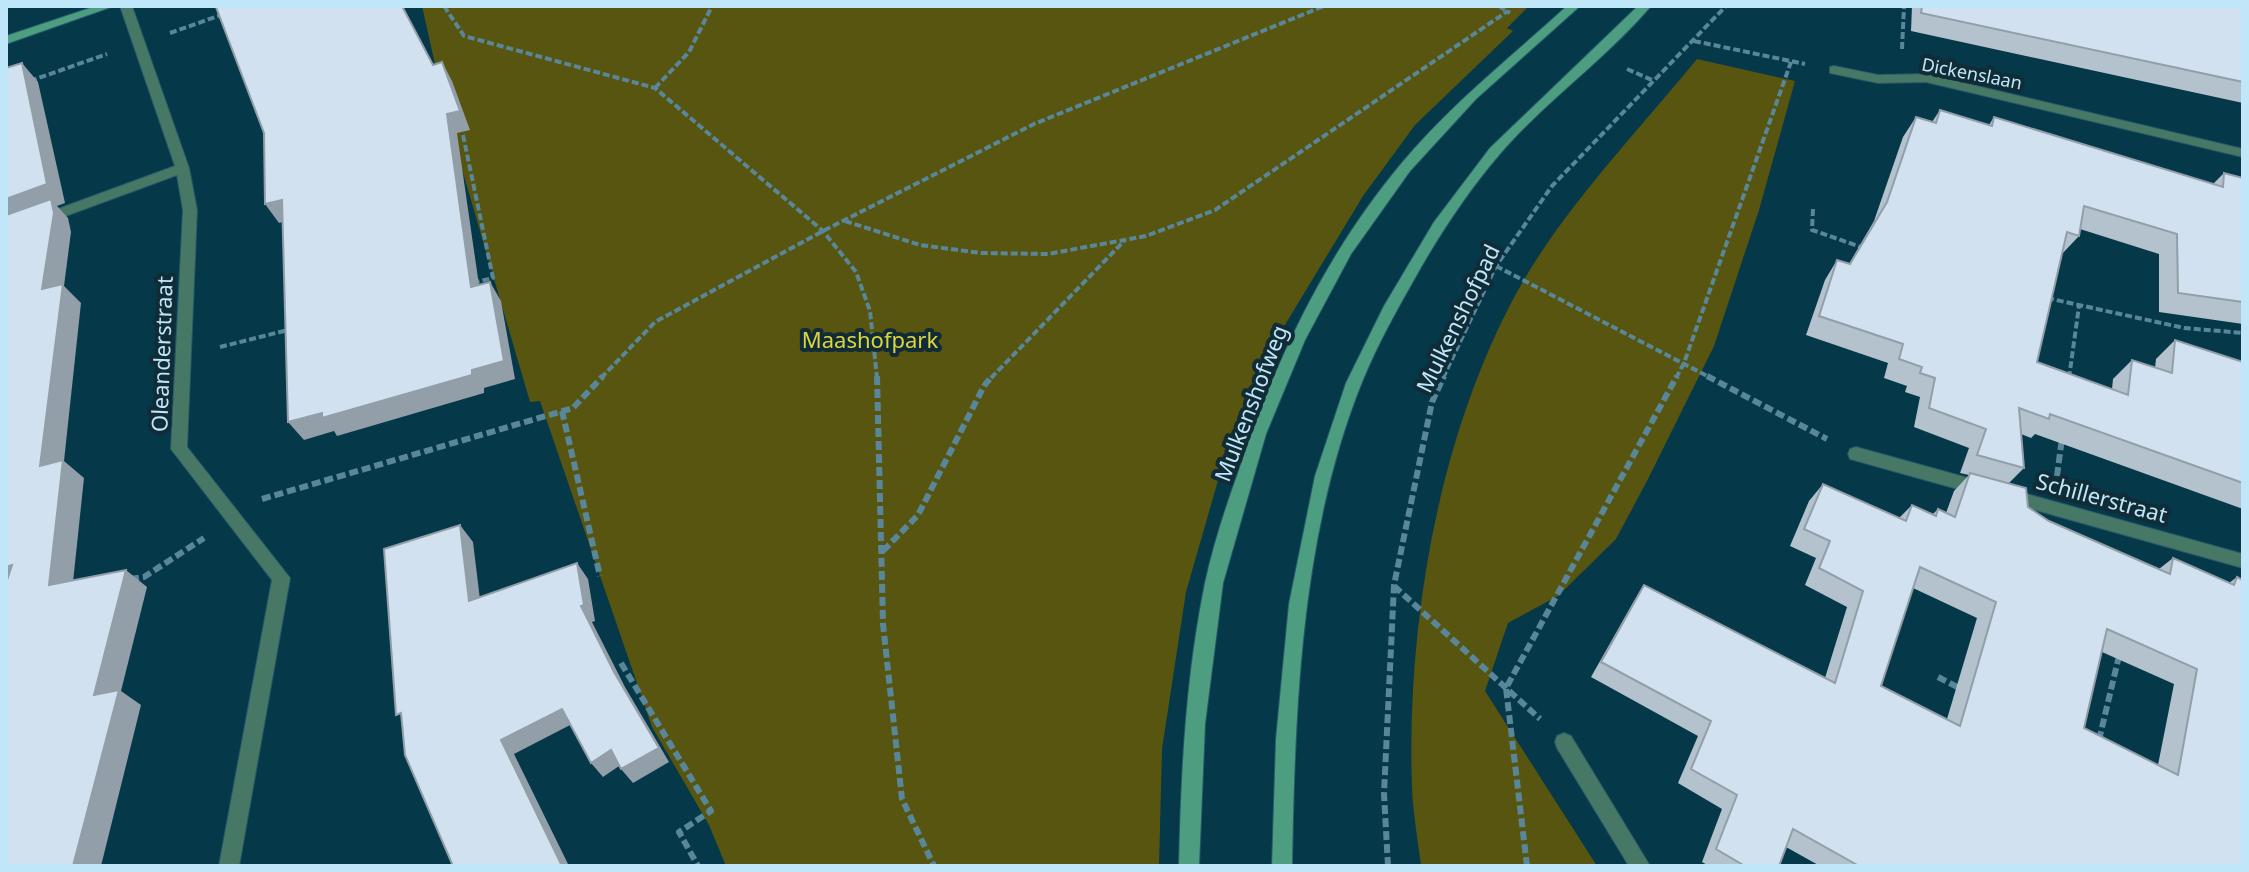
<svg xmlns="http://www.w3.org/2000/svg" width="2249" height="872" viewBox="0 0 2249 872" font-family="'Noto Sans',sans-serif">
<rect width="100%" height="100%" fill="#053849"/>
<path fill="#575510" d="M422,6H1529L1507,28L1513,31L1415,125L1363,196L1277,338L1247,405L1221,470L1186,592L1162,749L1159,866H726L709,825L652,727L540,401L530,402L447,118Z
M1697,59L1795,81L1759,210L1714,346L1648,479L1616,539L1558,596L1508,623L1485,691L1597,866H1421C1418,840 1413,814 1412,788C1406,621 1440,424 1525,278C1572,199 1639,130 1697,59Z"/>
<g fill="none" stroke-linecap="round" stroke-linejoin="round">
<g stroke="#265869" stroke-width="2">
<path id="street" d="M120,6H132L189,168L197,210L187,447L290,578L239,866H219L272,580L171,449L183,210L177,175L6,238V228L175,166Z
M1834,66L1878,75L1926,74L2243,149V157L1926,82L1878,83L1830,73V67Z
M1856,447L1979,481L1985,483L1987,488L1985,493L1979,495L1850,459L1848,454L1850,449Z
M2009,489L2243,554V568L2003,501L2001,496L2003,491Z
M1564,733L1571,736L1650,866H1629L1557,748L1555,742L1557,736Z"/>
</g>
<g stroke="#265869" stroke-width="2">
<path id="secondary" d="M96,6H114L6,44V36Z
M1567,6H1580L1476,99L1410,171L1351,254L1305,340L1266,434L1223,583L1205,724L1199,866H1179C1181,771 1186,676 1205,583C1213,546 1225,509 1238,473C1275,361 1325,255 1401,164C1450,105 1510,58 1567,6Z
M1638,6H1651C1605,60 1545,101 1499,155C1469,190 1443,229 1420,269C1399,306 1378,343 1362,382C1301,533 1295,705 1292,866H1272L1276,739L1289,604L1315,476L1346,383L1384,306L1434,222L1490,148Z"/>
</g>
<path stroke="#598799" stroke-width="4" stroke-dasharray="7 3" stroke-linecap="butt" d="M444,6L464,36L655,88L823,231L856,272L870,311L877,378
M1499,6L1510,13
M170,33L224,14
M1694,41L1805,64
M1902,49L1904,6
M1627,69L1652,80
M30,81L107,54
M655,88L689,52L712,6
M463,135L493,278L472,283
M1813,209L1812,230L1864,248
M845,221L920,245L981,253L1048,254L1146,236L1215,210L1508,11
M1496,266L1711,378
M2047,298L2184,328L2243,333
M220,347L292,329
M601,378L655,322L823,231L1034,124L1324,6
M991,378L1125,240
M1443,378L1496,266L1552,186L1726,6
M1676,378L1684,363L1791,62
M2069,378L2079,306"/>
<path stroke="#598799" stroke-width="6" stroke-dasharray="9 4" stroke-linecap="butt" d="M877,376L883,624L902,799L934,866
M1707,376L1827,439
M2069,380V376
M562,411L600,576
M2057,476L2062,438
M262,499L573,408L603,376
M883,551L918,515L984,386L992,376
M130,579L144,577L204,538
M1394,586L1540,719
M621,663L711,811L679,832L698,866
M1938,677L1961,689
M2099,740L2119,656
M1388,866L1384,794L1394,585L1432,402L1444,376
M1527,866L1506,688L1677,376"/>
<use href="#street" fill="#477765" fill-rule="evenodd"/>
<use href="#secondary" fill="#4d9d80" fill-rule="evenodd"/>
</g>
<path fill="#b4c2ce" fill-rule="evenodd" d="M1912,6H2243V103L1911,31Z
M1940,110L1989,125L1994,117L2213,184L2224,173L2243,178V324L2159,312V254L2080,229L2079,236L2061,255L2037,362L2112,389L2113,379L2132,360L2155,368L2156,359L2175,340L2243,362V509L2035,434L2031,438L2021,434L2024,468L2008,484L2028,507L2049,521L2159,569L2173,558L2229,583L2237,577L2243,866H1820L1786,847L1779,866H1709L1702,862L1722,809L1678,783L1698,736L1591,677L1634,601L1644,585L1825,678L1847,607L1805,585L1816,558L1790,546L1809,501L1823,484L1899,518L1912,505L1933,514L1938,509L1946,513L1954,491L1969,475L1960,473L1969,448L1914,427L1920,397L1905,392L1907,386L1884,378L1888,363L1806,335L1825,280L1837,260L1849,264L1874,221L1903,137L1916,117L1932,122ZM1913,588L1977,618L1947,719L1881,686ZM2102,652L2174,684L2158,765L2084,728Z"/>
<path fill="#929ea8" d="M442,62L452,81L470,130L457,133L482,306L471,287L447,114Z
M22,63L38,82L65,203L57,206L68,218L71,232L64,286L81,303L64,461L84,478L71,601L49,585L40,466L42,289L6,225V199Z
M282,200L295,219L279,223L265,204Z
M490,282L501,301L515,379L484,388V393L337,436L334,431L304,440L288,422L472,370Z
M460,525L473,542L482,616L469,601Z
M577,563L588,579L595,621L592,622L625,687L669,762L633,783L621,769L614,672L581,606Z
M12,565L6,588V567Z
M126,570L147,587L121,691L141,705L101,866H73L94,695Z
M562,709L574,723L514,754L569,866H562L501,740Z
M611,750L622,764L603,777L591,763Z"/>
<path fill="#d1e1f0" stroke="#929ea8" stroke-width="2" fill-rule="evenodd" d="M219,6H402L433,65L442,62L460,111L447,114L471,287L490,282L504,361L472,370V375L322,418V413L288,422L282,200L265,204L264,133L216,7Z
M1922,6H2243V82L1921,13Z
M22,63L47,184L6,199V68Z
M1940,110L1992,126L1994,117L2223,187L2224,173L2243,178V302L2178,293L2177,234L2084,206L2079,236L2067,232L2037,362L2128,395L2132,360L2172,373L2175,340L2243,362V483L2050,414L2049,419L2019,408L2024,468L1977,455L1986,429L1929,408L1935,378L1920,373L1922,367L1899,359L1903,344L1819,316L1837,260L1850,264L1887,202L1916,117L1936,123Z
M51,199L54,213L42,289L63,284L40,466L63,460L49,585L126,570L94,695L119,690L73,866H6V583L12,565L6,567V215Z
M1970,473L2026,488L2028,507L2049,521L2170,574L2173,558L2234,585L2237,577L2243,580V866H1859L1793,829L1779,866H1745L1716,849L1737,795L1691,769L1711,721L1601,662L1644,585L1835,683L1863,591L1819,568L1830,541L1804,529L1823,484L1906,521L1912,505L1936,516L1938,509L1955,517ZM1920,567L1996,602L1960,726L1881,686ZM2107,629L2197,669L2178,775L2084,728Z
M460,525L469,601L577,563L584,605L581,606L614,672L659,748L621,769L611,750L591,763L562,709L501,740L562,866H453L405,755L401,713L396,715L384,549Z"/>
<g text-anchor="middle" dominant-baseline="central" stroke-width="8" stroke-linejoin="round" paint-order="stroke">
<g font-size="18" fill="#bfe7f9" stroke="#112c37">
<text transform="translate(1972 73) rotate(11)">Dickenslaan</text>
</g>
<g font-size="22" fill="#bfe7f9" stroke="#112c37">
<text transform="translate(1457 318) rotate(-64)">Mulkenshofpad</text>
<text transform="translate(161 354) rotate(-88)">Oleanderstraat</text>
<text transform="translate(1250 403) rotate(-69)">Mulkenshofweg</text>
<text transform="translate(2102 497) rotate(15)">Schillerstraat</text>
</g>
<g font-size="22" fill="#dbd640" stroke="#112c37">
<text x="870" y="339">Maashofpark</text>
</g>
</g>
<rect width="2249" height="872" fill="none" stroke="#bfe7f9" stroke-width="16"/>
</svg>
